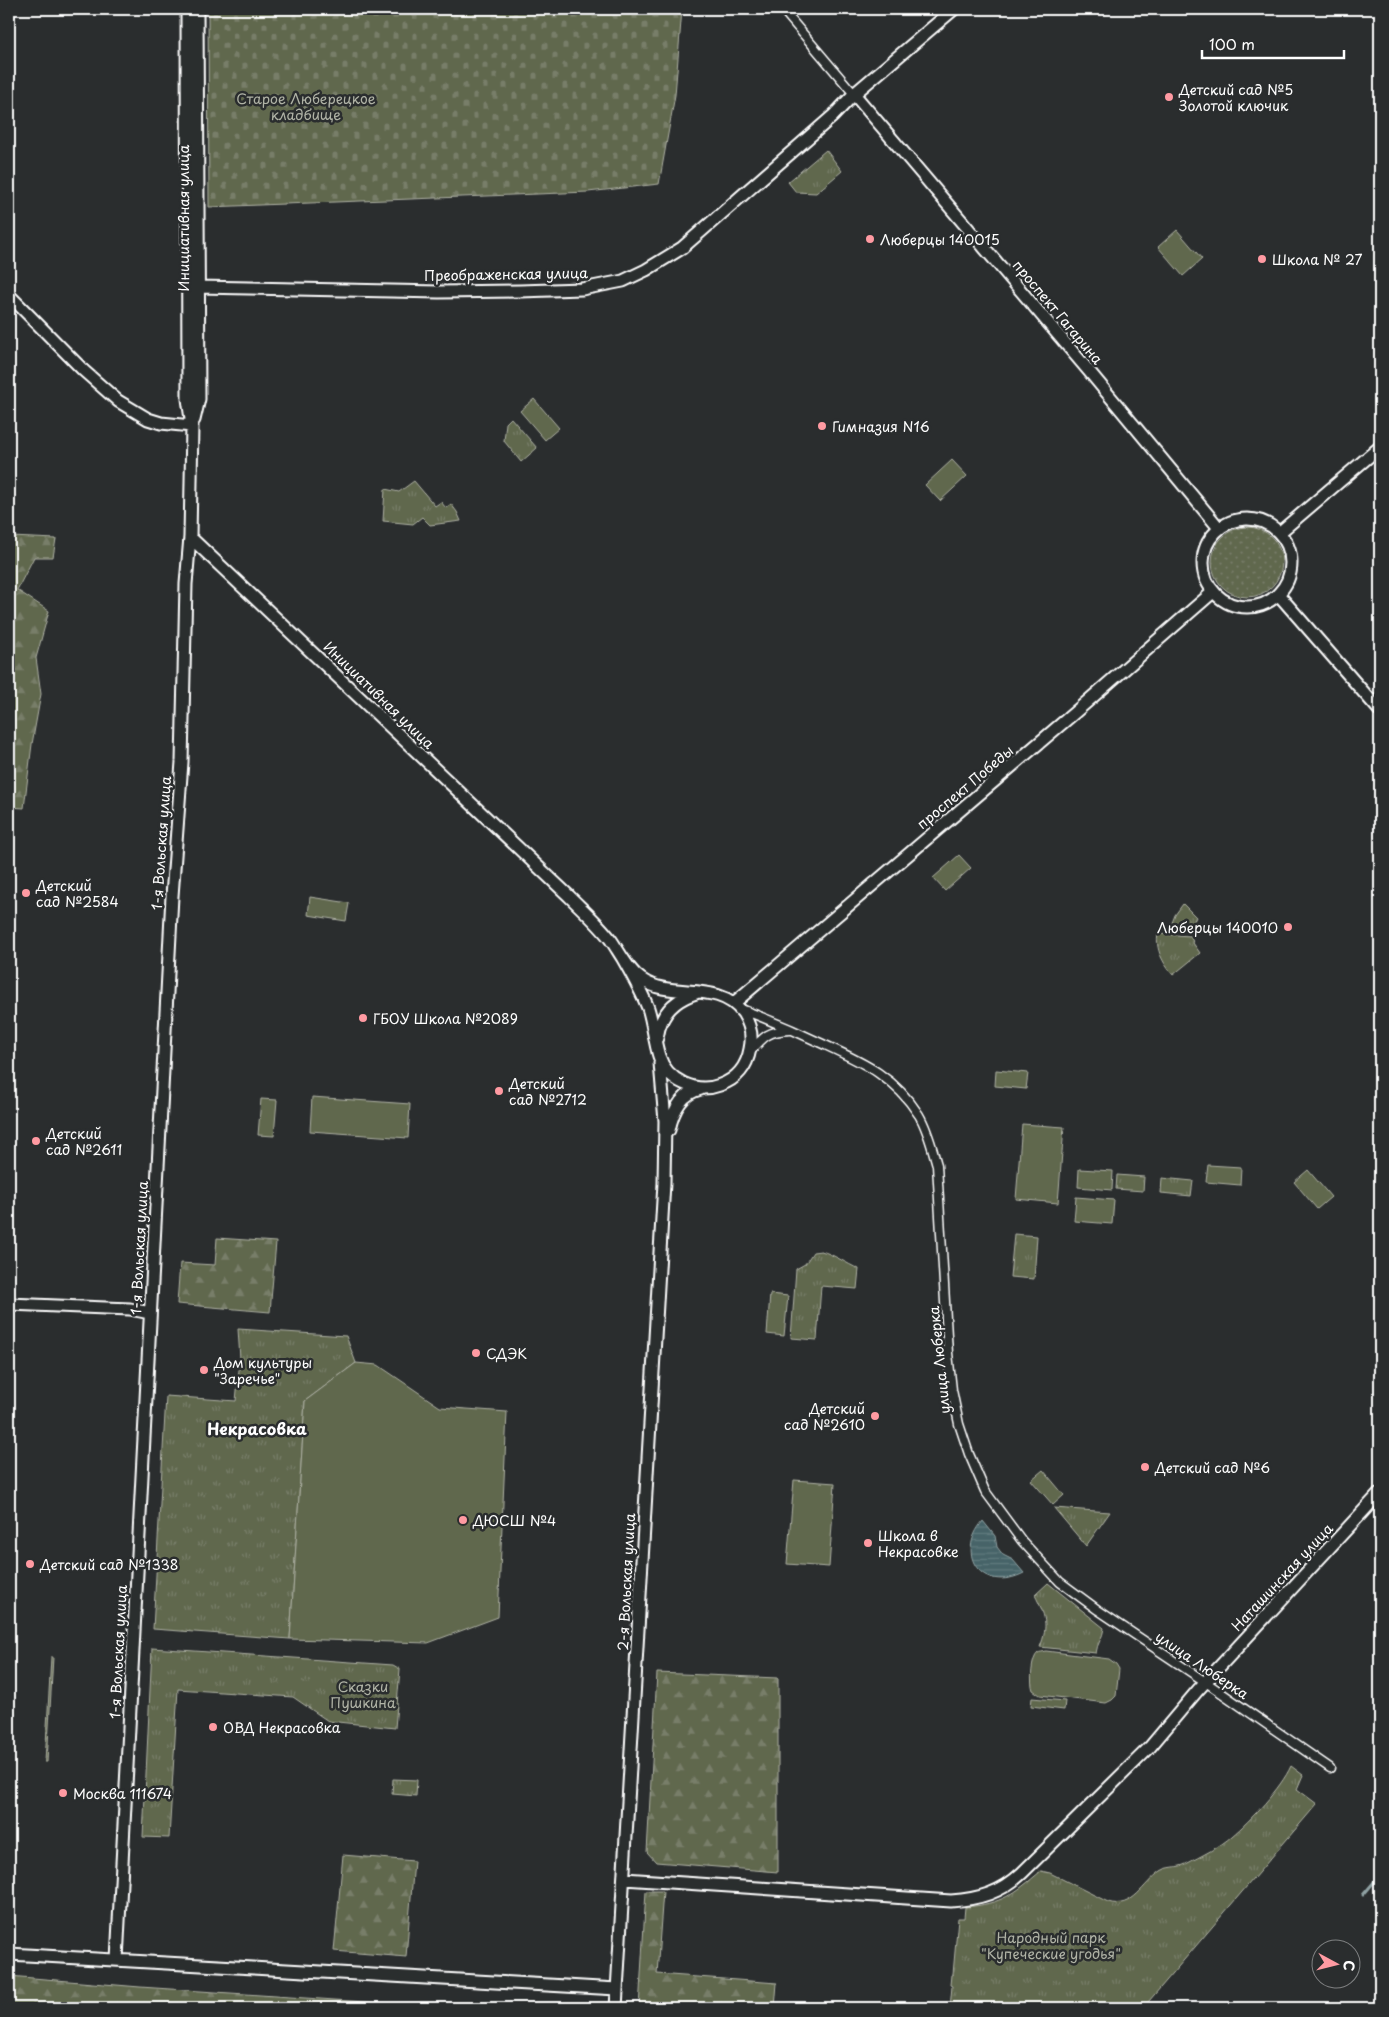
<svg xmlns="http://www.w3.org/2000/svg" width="1389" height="2017" viewBox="0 0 1389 2017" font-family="'Playpen Sans',sans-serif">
<defs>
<pattern id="grass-dots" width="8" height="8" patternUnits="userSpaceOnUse" patternTransform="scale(1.25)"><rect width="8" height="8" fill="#60674e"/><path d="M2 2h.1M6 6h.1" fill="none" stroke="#787e69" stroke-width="1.8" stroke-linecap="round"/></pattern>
<pattern id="forest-firs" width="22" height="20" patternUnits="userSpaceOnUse" patternTransform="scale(1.25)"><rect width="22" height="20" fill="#60674e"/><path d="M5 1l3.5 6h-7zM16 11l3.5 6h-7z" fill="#787e69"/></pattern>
<pattern id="cemetery-stones" width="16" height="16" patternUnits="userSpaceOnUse" patternTransform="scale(1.25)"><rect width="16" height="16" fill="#60674e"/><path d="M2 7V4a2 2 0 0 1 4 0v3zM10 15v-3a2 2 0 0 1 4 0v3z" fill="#787e69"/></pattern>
<pattern id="park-tufts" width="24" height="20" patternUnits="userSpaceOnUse" patternTransform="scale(1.25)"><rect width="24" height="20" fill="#60674e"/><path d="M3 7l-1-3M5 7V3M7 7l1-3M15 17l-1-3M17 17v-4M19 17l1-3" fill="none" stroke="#787e69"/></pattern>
<pattern id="water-rules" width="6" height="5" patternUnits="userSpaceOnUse" patternTransform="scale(1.25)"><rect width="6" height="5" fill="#466468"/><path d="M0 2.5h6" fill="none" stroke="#627b7f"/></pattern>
</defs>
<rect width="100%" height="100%" fill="#2a2d2e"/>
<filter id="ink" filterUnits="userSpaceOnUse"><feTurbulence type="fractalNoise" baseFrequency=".02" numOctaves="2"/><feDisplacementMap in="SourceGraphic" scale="10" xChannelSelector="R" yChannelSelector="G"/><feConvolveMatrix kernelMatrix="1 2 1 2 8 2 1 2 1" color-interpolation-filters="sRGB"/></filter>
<g filter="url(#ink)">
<path fill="url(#grass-dots)" stroke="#b0b3a6" d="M1212 562a35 35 0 1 1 70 0a35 35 0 1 1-70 0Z
M51,1657H53L47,1762H45Z"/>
<path fill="url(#forest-firs)" stroke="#b0b3a6" d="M11,537L56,539L53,557H34L17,590L49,611L36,658L41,694L32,744L24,808L9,807V540Z
M217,1238L276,1242L270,1312L177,1304L180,1263L215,1265Z
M657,1673L778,1678V1872L656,1862L647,1852Z
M343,1855L414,1861L406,1957L334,1951Z
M646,1891H663L657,1974L777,1983L775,2008H639Z
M9,1976L140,1987L455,2008H9Z"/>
<path fill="url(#cemetery-stones)" stroke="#b0b3a6" d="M208,9H682L675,95L659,184L588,192L209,207Z"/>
<path fill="url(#park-tufts)" stroke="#b0b3a6" d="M826,150L842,171L816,193L796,192L788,182Z
M511,418L537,448L521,462L504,441L506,423Z
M414,481L435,506L441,502L446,508L451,504L457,512L461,521L430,525L422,517L413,524L383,521L385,489L399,492Z
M1183,904L1196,917L1189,931L1170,928L1175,915Z
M1158,934L1191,936L1193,943L1200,953L1173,975C1163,963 1155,949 1158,934Z
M1117,1175L1144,1177L1143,1191L1116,1189Z
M1162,1178L1193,1181L1191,1196L1161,1193Z
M1014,1234L1037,1236L1034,1279L1010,1277Z
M821,1251C833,1254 847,1264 859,1269L857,1289L821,1286L817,1340L791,1338L796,1269L805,1264L813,1252Z
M238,1329L346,1336L356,1363L305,1401L290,1639L153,1629L166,1396L236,1401L240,1359Z
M1054,1508L1110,1512L1086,1546Z
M1048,1583L1104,1628C1103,1638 1097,1643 1096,1653L1040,1647C1049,1625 1045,1615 1035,1595Z
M152,1648L393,1665L400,1669L395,1728L328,1721L293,1697L178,1689L169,1838L143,1837Z
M1291,1766L1303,1775L1297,1789L1317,1804L1143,2008H950L952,1986L950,1985L951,1975L953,1974L958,1918H964L965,1907C1002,1904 1014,1894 1041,1871L1050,1873L1108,1902C1133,1910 1143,1883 1161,1871C1168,1866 1178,1868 1186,1864C1201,1856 1220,1847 1232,1836C1251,1820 1281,1788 1291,1766Z
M393,1779L417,1780L416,1796L392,1794Z"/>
<path fill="#60674e" stroke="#b0b3a6" d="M1177,230L1202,259L1183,276L1158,247Z
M534,399L559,428L545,440L520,411Z
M952,460L967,476L940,501L925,485Z
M959,855L971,868L945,891L933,878Z
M310,897L349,903L346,921L308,915Z
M996,1070L1028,1073L1026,1089L995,1086Z
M312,1097L410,1104L408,1138L310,1131Z
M261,1099L277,1100L274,1136L258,1135Z
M1022,1124L1064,1127L1058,1203L1016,1199Z
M1208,1165L1241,1167L1240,1185L1206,1182Z
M1079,1169L1113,1171L1112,1190L1078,1187Z
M1308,1170L1331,1197L1317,1209L1294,1182Z
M1076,1197L1114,1200L1112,1224L1074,1221Z
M770,1294L788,1296L784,1336L767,1334Z
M356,1363L378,1365L440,1407L507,1412L498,1617L428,1643L290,1639L305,1401Z
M1043,1470L1064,1495L1053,1505L1031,1480Z
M794,1480L835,1483L829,1567L787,1564Z
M1046,1651L1109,1659L1116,1664L1119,1669L1116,1696L1112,1700L1106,1703L1040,1695L1033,1690C1030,1683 1031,1658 1038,1653C1039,1652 1044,1652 1046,1651Z
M1032,1698L1065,1701L1064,1710L1031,1706Z"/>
<path fill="url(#water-rules)" stroke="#90a2a4" d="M983,1521L995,1536L997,1547L1003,1555L1013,1560L1024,1573C982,1594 954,1555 983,1521Z"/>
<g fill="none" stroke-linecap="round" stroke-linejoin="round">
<path stroke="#90a2a4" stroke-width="3" d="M1363,1895L1380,1875"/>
<g stroke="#fff" stroke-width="11">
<path id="street" d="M782,9L854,94
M741,1009C770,1020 798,1032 825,1045C864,1063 895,1077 919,1115C928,1130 932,1148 937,1165L948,1353L952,1390L959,1424L969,1454L985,1491L1022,1541L1060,1582L1098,1610L1210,1685L1330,1768
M750,1052C764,1036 768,1031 790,1030"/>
</g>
<g stroke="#fff" stroke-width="15">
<path id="secondary" d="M854,94L1088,370L1219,528
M198,287L439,292L520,291L582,289L623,281L646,270L682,248L833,116L854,94L954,9
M9,295L84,371L118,401L148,419L161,423L192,426
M194,420L199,399L197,9
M1203 563a44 44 0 1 1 88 0a44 44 0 1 1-88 0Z
M1279,533L1380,447
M190,537L569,896C583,910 599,924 611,940C620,953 628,970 641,979C671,1001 718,979 743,1013C750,1024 753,1036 750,1049C747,1066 737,1079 720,1085C696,1094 667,1081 659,1056C654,1040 653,1023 648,1008C641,990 631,973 622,957
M1278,594L1380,711
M734,1003L1073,714L1213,592
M657,1038C660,1015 673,1000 696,993
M669,1130C673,1111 681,1093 701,1089
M9,1304L130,1309L150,1313
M624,1879L951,1901C979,1899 1001,1893 1022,1873L1150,1747L1198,1690L1380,1493
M9,1954L617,1989
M117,1960L172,896L182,762L186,584L190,537L192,426L188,399L187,9
M616,2008L664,1183L665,1121L660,1063"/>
</g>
<use href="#street" stroke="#2a2d2e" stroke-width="8"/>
<use href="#secondary" stroke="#2a2d2e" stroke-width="11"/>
</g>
</g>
<g fill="#ff9aa2" stroke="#2a2d2e" stroke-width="2">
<circle cx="1169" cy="97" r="5"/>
<circle cx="870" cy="239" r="5"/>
<circle cx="1262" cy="259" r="5"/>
<circle cx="822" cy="426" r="5"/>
<circle cx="26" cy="893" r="5"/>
<circle cx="1288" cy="927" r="5"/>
<circle cx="363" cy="1018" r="5"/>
<circle cx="499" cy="1091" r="5"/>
<circle cx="36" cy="1141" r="5"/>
<circle cx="476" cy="1353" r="5"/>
<circle cx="204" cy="1370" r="5"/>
<circle cx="875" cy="1416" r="5"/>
<circle cx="1145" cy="1467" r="5"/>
<circle cx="463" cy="1520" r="5"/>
<circle cx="868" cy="1543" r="5"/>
<circle cx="30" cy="1564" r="5"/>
<circle cx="213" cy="1727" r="5"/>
<circle cx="63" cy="1793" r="5"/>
</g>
<g text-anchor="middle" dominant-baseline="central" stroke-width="5" stroke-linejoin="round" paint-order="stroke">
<g font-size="14" fill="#fff" stroke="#2a2d2e" text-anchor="start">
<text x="1179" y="89">Детский сад №5<tspan x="1179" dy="16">Золотой ключик</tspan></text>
<text x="880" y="239">Люберцы 140015</text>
<text x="1272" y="259">Школа № 27</text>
<text x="832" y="426">Гимназия N16</text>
<text x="36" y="885">Детский<tspan x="36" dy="16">сад №2584</tspan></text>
<text x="1278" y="927" text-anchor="end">Люберцы 140010</text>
<text x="373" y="1018">ГБОУ Школа №2089</text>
<text x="509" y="1083">Детский<tspan x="509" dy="16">сад №2712</tspan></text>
<text x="46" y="1133">Детский<tspan x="46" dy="16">сад №2611</tspan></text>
<text x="486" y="1353">СДЭК</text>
<text x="214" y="1362">Дом культуры<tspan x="214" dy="16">"Заречье"</tspan></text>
<text x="865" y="1408" text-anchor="end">Детский<tspan x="865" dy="16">сад №2610</tspan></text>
<text x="1155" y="1467">Детский сад №6</text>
<text x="473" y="1520">ДЮСШ №4</text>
<text x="878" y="1535">Школа в<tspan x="878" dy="16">Некрасовке</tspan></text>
<text x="40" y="1564">Детский сад №1338</text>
<text x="223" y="1727">ОВД Некрасовка</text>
<text x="73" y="1793">Москва 111674</text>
</g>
<g font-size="14" fill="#b0b3a6" stroke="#2a2d2e">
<text x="306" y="98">Старое Люберецкое<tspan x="306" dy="16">кладбище</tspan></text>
<text x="363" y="1686">Сказки<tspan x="363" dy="16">Пушкина</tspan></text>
<text x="1051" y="1937">Народный парк<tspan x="1051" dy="16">"Купеческие угодья"</tspan></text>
</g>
<g font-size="14" fill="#fff" stroke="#2a2d2e">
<text transform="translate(183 218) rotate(-90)">Инициативная улица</text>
<text transform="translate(506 274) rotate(-1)">Преображенская улица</text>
<text transform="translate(1058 312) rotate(50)">проспект Гагарина</text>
<text transform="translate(379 695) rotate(44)">Инициативная улица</text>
<text transform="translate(965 787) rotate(-40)">проспект Победы</text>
<text transform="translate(161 843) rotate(-86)">1-я Вольская улица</text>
<text transform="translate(139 1248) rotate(-87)">1-я Вольская улица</text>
<text transform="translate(939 1360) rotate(-96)">улица Люберка</text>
<text transform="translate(1282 1577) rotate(-47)">Наташинская улица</text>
<text transform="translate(626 1582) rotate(-87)">2-я Вольская улица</text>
<text transform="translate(118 1652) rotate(-87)">1-я Вольская улица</text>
<text transform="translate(1202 1665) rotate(34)">улица Люберка</text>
</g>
<g font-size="16" font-weight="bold" fill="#fff" stroke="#2a2d2e">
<text x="257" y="1428">Некрасовка</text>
</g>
</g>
<rect width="1389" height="2017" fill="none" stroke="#2a2d2e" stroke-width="30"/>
<rect x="15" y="15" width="1359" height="1987" fill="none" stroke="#fff" stroke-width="2" filter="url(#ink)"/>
<g transform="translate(1336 1964) rotate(97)"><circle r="24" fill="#2a2d2e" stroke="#7f8182"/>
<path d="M0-4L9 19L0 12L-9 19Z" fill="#ff9aa2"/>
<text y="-8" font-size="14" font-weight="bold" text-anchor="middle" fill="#ffffff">С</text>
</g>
<path d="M1202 50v8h142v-8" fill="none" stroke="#ffffff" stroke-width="2.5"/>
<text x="1209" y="50" font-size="15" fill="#ffffff" stroke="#2a2d2e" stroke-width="4" paint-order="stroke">100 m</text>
</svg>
